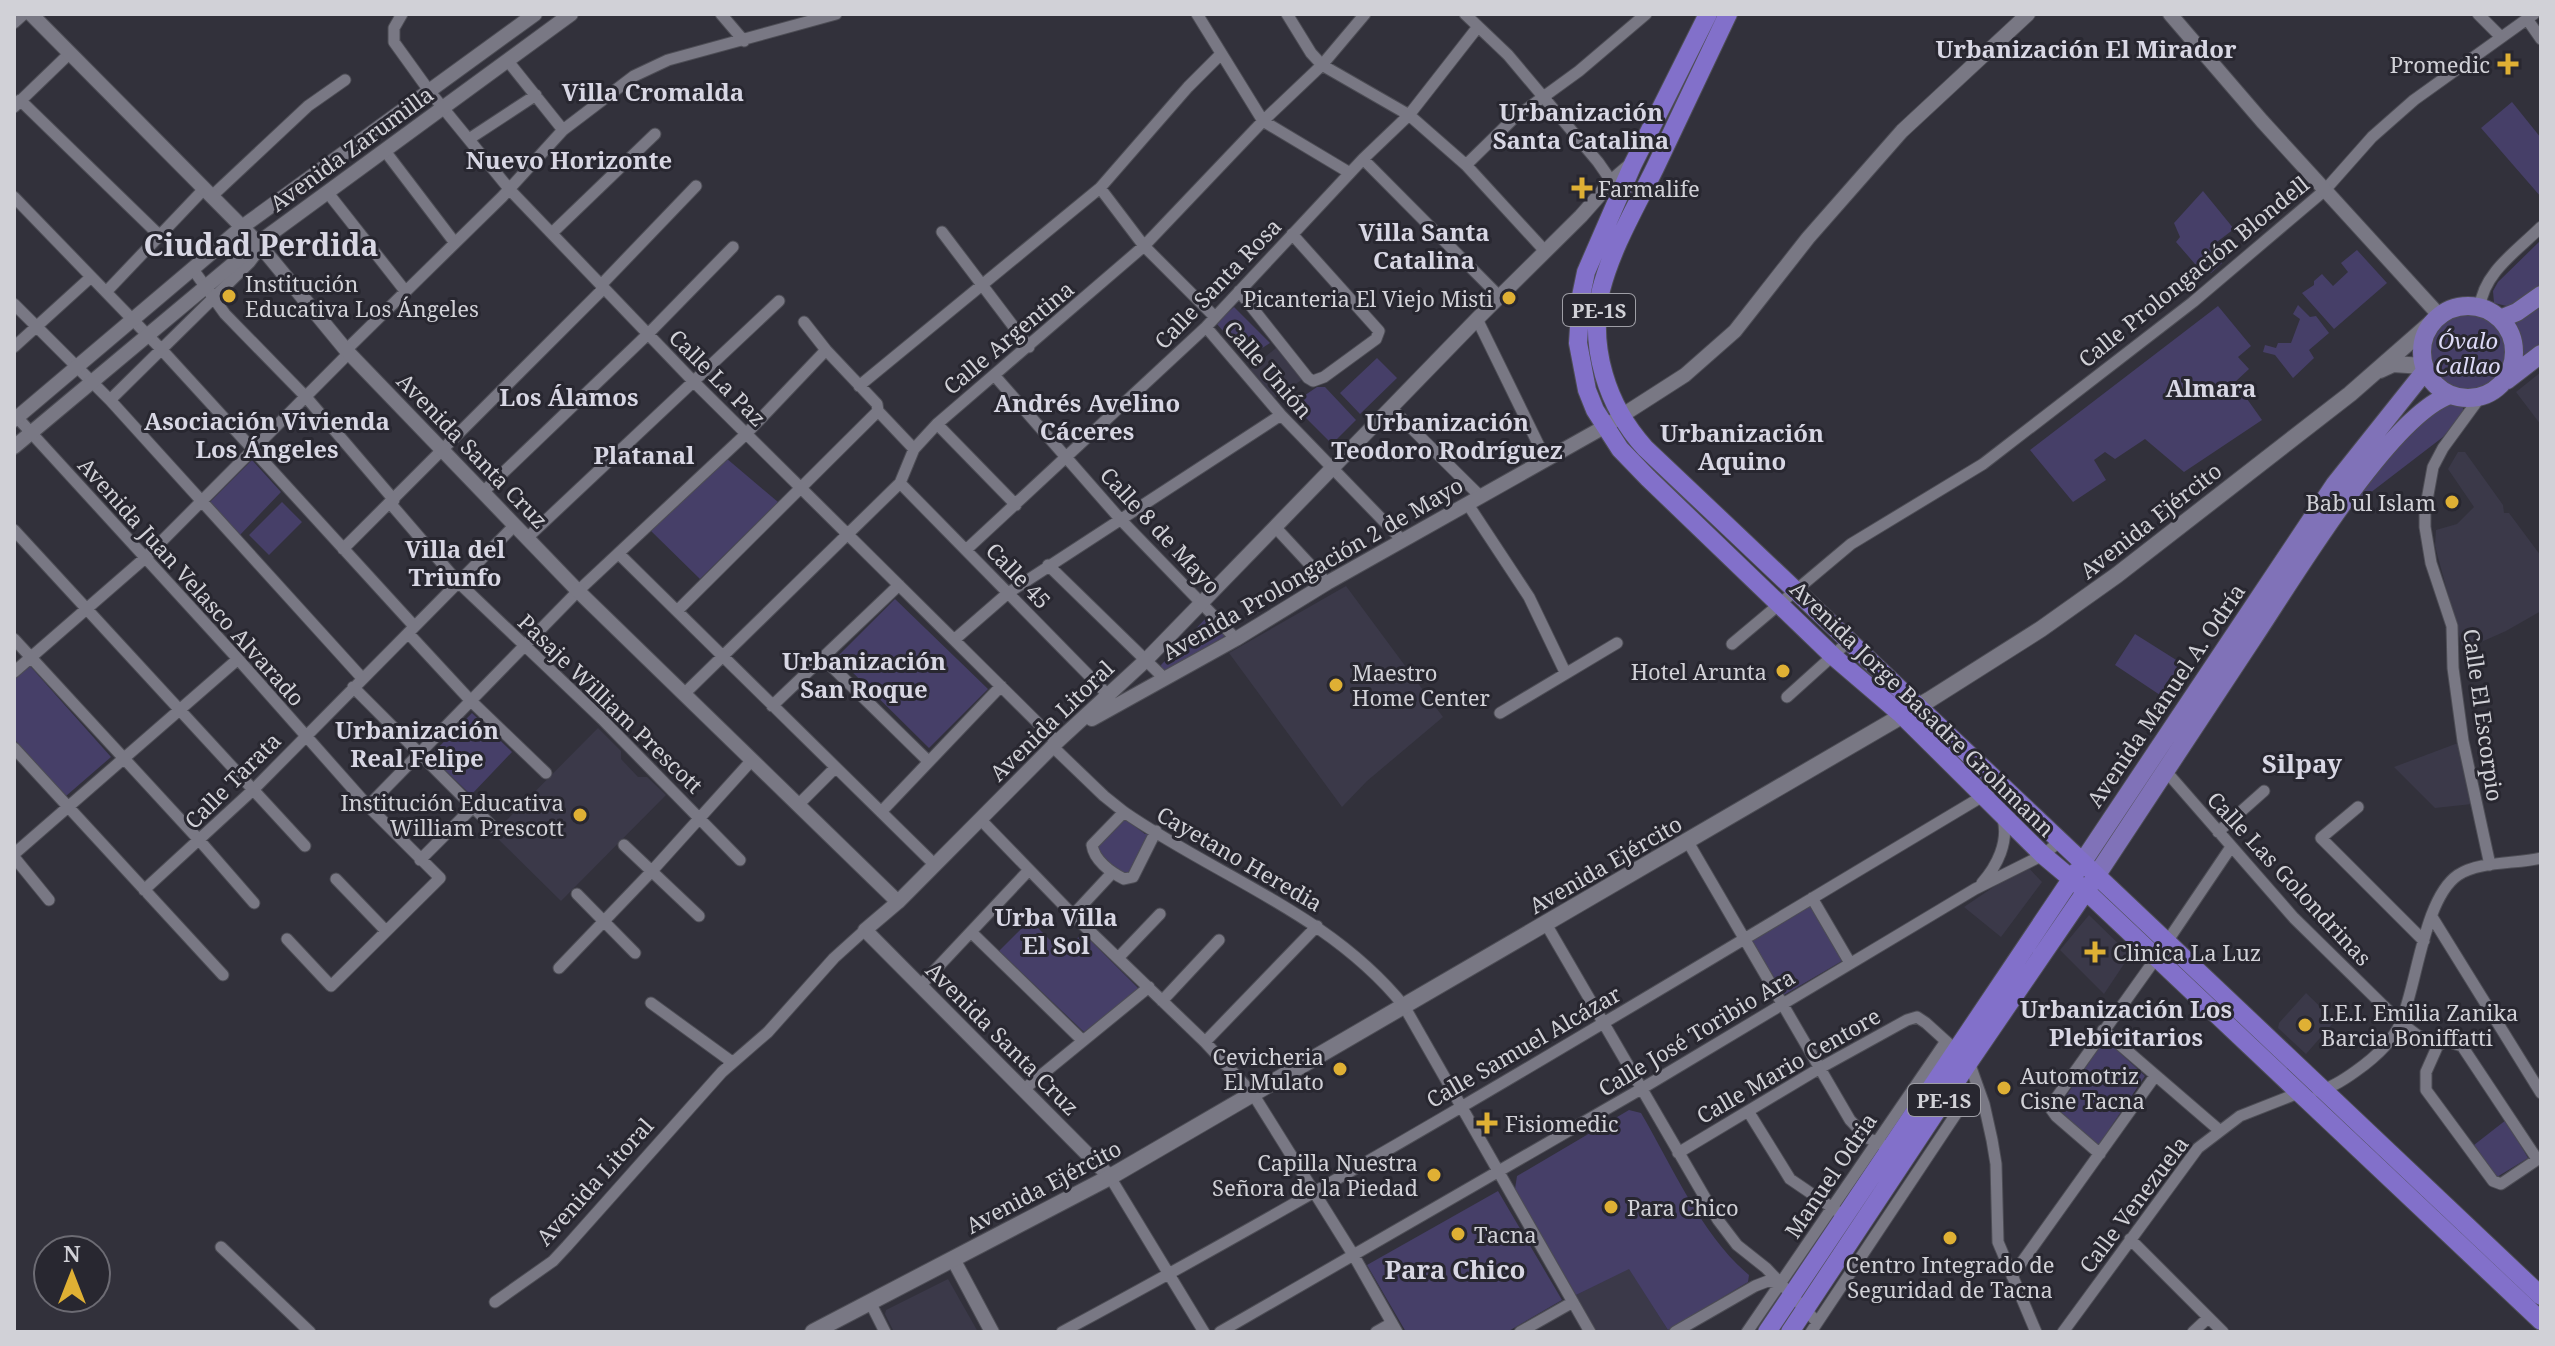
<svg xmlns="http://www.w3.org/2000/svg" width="2555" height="1346" viewBox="0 0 2555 1346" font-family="'Noto Serif',serif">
<rect width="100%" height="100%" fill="#32313b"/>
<path fill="#3b3949" d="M1276,348L1303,379L1275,398L1249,370Z
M2541,372V425L2516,392Z
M2458,452H2465L2503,505L2504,513H2509L2541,556V611L2506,631L2463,650L2435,546L2436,530L2457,524L2474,507L2448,469Z
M1346,586L1443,717L1367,781L1342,807L1229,653Z
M598,728L621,751V759L638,777H647L666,795L561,901L493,834Z
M2458,743L2472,804L2435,808L2394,767Z
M2026,865L2042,882L2001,937L1964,907Z
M2089,915L2130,955L2104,994L2060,950Z
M2306,993L2335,1021L2306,1054L2278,1028L2279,1023Z
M1629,1268L1668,1330L1664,1332H1597L1576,1295Z
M948,1279L978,1332H894L885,1314L886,1310Z"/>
<path fill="#463f68" d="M2512,102L2541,138V197L2481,128Z
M2203,191L2234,229L2209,248L2222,263L2211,273L2195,264L2176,242L2180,237L2174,223Z
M2541,240V287L2511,307L2494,303L2493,291L2498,282Z
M2357,250L2387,283L2334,329L2302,293L2314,285V281L2322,274L2333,286L2348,272L2341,263Z
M2541,302V347L2525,359L2521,335L2515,321Z
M2298,305L2310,317L2316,316L2329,333L2309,350L2314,358L2293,378L2275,355L2263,352L2265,345L2276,348L2278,343H2291L2300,319L2293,314Z
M2218,306L2251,346L2238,357L2249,369L2235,382L2262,420L2184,472L2145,439L2115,459L2105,452L2094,460L2106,480L2073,502L2030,450Z
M1234,307L1270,343L1247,358L1216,323Z
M2431 352a37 37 0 1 1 74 0a37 37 0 1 1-74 0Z
M1377,358L1397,378L1360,414L1340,393Z
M1317,387H1325L1356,420L1332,444L1292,404Z
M2445,403H2455L2462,406L2464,411L2443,437L2357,503L2361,491L2415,426Z
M726,458L778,502L700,579L650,530Z
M252,460L281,492L239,536L209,503Z
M282,502L302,522L269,555L249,535Z
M895,599L988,689L929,748L837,657Z
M1207,617H1211L1226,632L1225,636L1167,671H1162L1161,665Z
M2135,634L2181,663L2160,695L2115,665Z
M30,666L111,757L66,796L14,739V680Z
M472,713L512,752L471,795L430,756Z
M1125,819L1145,834H1150L1130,875H1122L1099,852L1098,847Z
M1811,905L1842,961L1784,995L1751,941Z
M1030,920L1062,952L1083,933L1139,989L1084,1032L999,951Z
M2105,1039L2145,1076L2098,1146L2057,1109Z
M1629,1110L1641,1113C1672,1166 1702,1236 1749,1275L1748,1282L1668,1330L1629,1269L1576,1295L1515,1189L1517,1176Z
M2506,1120L2528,1158L2497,1177L2474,1145Z
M1498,1191L1562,1300L1507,1332H1406L1367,1265Z"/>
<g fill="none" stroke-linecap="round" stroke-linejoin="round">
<g stroke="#4d4d55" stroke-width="13">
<path id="minor" d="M402,14L394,28V42L430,92L510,190L693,381L1057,742
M721,14L744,41
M1197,14L1263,121L1350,173
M1287,14L1311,53L1322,65L1409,115L1466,165L1545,251
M1465,14L1508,55L1598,162L1614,185
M2478,14L2501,37
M2527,19L2541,39
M14,23L24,14
M507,60L563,130
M20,100L159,235
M14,107L70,53
M469,139L536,95
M385,151L455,243
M1363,159L1499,296
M1466,165L1513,119L1579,71L1646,14
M1100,188L1144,246L1215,317
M328,193L406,292
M212,196L308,106L345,80
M14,197L162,350L414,626
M942,232L1029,347
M552,233L655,134
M192,268L225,314L306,397L394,500
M601,285L696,186
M1239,291L1308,378L1313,381L1324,377L1376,339L1379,331L1292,234
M106,292L204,189
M14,304L110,400L362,678
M2480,307C2483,273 2518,250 2541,227
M1477,319L1546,460
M804,322L826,350L877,404L878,411L914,449
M1206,327L1281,415L1402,540
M14,347L91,277
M346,350L502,197L563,130L634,76L668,60L836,14
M994,375L1121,520L1236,639
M859,386L1100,188L1188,87L1221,54
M2481,396L2443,448L2433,467L2425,511V527L2431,563L2452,626L2453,668L2463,741L2490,865
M110,400L250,262L256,254L258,243
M1391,408L1480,496
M14,414L238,659L368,806L440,878L331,986L287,939
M937,424L1016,505
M900,483L1109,696
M483,492L648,334L733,247
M390,503L458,582L602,719L740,860
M1467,503L1529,597L1565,672
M1276,528L1327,583
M14,530L305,846
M527,538L779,301
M343,549L604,288
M967,549L1206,327L1363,159L1409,115L1477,28
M619,554L935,865
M1048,565L1165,679
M677,611L878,411
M408,633L470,700L546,773
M14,639L200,841L254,903
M954,640L1008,593L1281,415
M1732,644L1851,544L1983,464L2193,302L2325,190L2372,137L2414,100L2534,14
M822,657L928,761
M14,672L145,558L349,353
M353,687L494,828
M684,694L900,483L914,449L937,424L1144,246L1263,121L1322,65L1365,14
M1787,697L1848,642
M772,706L899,585
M1500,713L1617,643
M1053,747L1104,796L1124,812C1218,877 1330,914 1404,1006L1590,1332
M14,748L223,975
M2164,769L2294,918L2401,1023L2417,1035L2438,1045L2447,1041L2462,1046L2537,1159
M798,805L835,768
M368,806L578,591L746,434L826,350
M2358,807L2321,838L2424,941
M881,812L1001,686
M1124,812L1092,845C1094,860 1110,872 1124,879L1133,877L1156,831
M980,819L1073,915L1205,1042L1253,1094L1354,1256L1397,1332
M2218,832L2264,791
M1688,842L1850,1120L1867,1138L1890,1147
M624,845L699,916
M14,854L238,659
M14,857L49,900
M420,860L473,807
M336,879L386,931
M1982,883C1997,866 2009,842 2003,819
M144,890L255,788L515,525
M577,894L635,953
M1812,898L1850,963
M1073,915L1112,873
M2432,917L2541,1093
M1546,924L1718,1220L1737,1245L1766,1268L1817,1322
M971,932L1083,1041
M1118,958L1160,914
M559,968L651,872L752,760
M920,986L1029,870
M1162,1001L1219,940
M651,1003L732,1062
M2103,1030L2219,1130
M1205,1042L1317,926
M2438,1045L2426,1072V1090L2493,1181L2501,1184L2541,1157
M1023,1090L1149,987
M2318,1091C2332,1088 2345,1079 2356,1071C2373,1059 2393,1041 2401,1022C2417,984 2424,898 2458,875C2479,861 2516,864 2541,858
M1748,1111L1790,1179L1837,1211
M1678,1153L1820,1068L1907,1020L1917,1017L1926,1023L1969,1062L1984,1104L1992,1140L1996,1164L1998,1242L2036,1332
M2100,1154L2056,1116L2051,1109L2054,1101L2156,958L2231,847
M1110,1177L1204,1332
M2130,1239L2223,1332
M221,1247L310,1332
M2012,1276L2155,1076
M495,1302L553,1261L567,1246L722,1072L768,1032L834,958L865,930
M870,1302L885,1332
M1062,1332C1375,1164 1678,978 1983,796L1997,782
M1220,1332L1641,1089L1975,889L2043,855L2059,842
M1376,1332L1392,1323
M1520,1332L1573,1302
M1675,1332L1755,1286L1768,1281L1780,1284
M1747,1332L1946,1041
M1811,1332L1956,1114L1946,1096
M2063,1332L2198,1148L2240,1116L2301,1092
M2193,1332L2208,1318"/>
</g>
<g stroke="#4d4d55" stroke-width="16">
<path id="tertiary" d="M31,14L258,243L346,350L578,591L898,902
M2170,14L2262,121L2439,315
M14,420L242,227L535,14
M14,447L258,243L571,14
M1092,719L1236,639L1327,583L1604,427L1685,375L1735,331L1808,238L1902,131L2028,14
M1110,1177L865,930L898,902L1057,742L1145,661L1477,319L1581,216L1612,181L1632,164
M953,1259L992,1332"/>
</g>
<g stroke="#4d4d55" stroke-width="18">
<path id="secondary" d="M2380,370L2393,364L2423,366
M813,1332L1110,1177L1929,700L2041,629L2117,575L2350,394L2431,323"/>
</g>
<g stroke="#4d4d55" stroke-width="20">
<path id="primary" d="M2422 352a46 46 0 1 1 92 0a46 46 0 1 1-92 0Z
M2500,319L2517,312L2541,295
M2507,380L2541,354
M2082,863L2335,484L2425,371
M2096,876C2148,796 2201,717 2253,638C2292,580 2389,416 2450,395"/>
</g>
<g stroke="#4d4d55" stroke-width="20">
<path id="trunk" d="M1708,14L1633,164L1586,272L1581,296L1578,343L1587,390L1595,410L1620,449L1648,478L1833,656L1902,715L2043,855L2086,891L2541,1321
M1728,14C1704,65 1679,117 1655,168C1636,207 1612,247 1601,290C1588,347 1607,406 1645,448L2541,1296
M1767,1332L2076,872
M1790,1332L1969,1062L2092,882"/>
</g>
<use href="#minor" stroke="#797884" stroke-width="11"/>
<use href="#tertiary" stroke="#797884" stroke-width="14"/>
<use href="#secondary" stroke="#797884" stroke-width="16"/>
<use href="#primary" stroke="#8072b8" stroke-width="18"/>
<use href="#trunk" stroke="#8270ca" stroke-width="18"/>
</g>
<g fill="#dfb034" stroke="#282730" stroke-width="3">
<path d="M2504 52h8v8h8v8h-8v8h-8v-8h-8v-8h8z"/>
<path d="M1578 176h8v8h8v8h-8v8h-8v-8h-8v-8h8z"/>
<circle cx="229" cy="296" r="8"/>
<circle cx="1509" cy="298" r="8"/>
<circle cx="2452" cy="502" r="8"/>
<circle cx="1783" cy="671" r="8"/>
<circle cx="1336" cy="685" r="8"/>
<circle cx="580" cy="815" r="8"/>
<path d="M2091 940h8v8h8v8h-8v8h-8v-8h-8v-8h8z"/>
<circle cx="2305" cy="1025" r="8"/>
<circle cx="1340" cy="1069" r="8"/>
<circle cx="2004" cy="1088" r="8"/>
<path d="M1483 1111h8v8h8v8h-8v8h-8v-8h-8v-8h8z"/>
<circle cx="1434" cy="1175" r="8"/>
<circle cx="1611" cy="1207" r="8"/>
<circle cx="1458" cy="1234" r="8"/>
<circle cx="1950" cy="1238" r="8"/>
</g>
<g text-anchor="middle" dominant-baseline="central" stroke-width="6" stroke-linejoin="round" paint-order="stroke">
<g fill="#282730" stroke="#9e9ea5" stroke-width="2">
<rect x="1563" y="294" width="72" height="32" rx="6"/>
<rect x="1908" y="1084" width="72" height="32" rx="6"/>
</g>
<g font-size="20" font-weight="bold" fill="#d1d1d7">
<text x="1599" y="310">PE-1S</text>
<text x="1944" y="1100">PE-1S</text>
</g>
<g font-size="22" fill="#d1d1d7" stroke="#282730" text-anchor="start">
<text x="2490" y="64" text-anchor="end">Promedic</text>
<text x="1598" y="188">Farmalife</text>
<text x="245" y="283">Institución<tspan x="245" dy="25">Educativa Los Ángeles</tspan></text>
<text x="1493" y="298" text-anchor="end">Picanteria El Viejo Misti</text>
<text x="2436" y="502" text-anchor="end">Bab ul Islam</text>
<text x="1767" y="671" text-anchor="end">Hotel Arunta</text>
<text x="1352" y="672">Maestro<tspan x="1352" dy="25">Home Center</tspan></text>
<text x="564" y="802" text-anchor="end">Institución Educativa<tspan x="564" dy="25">William Prescott</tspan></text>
<text x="2113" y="952">Clinica La Luz</text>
<text x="2321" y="1012">I.E.I. Emilia Zanika<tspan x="2321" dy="25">Barcia Boniffatti</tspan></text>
<text x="1324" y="1056" text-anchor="end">Cevicheria<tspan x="1324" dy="25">El Mulato</tspan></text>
<text x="2020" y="1075">Automotriz<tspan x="2020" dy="25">Cisne Tacna</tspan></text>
<text x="1505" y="1123">Fisiomedic</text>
<text x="1418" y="1162" text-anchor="end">Capilla Nuestra<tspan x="1418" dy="25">Señora de la Piedad</tspan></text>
<text x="1627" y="1207">Para Chico</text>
<text x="1474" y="1234">Tacna</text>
<text x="1950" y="1264" text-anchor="middle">Centro Integrado de<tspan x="1950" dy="25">Seguridad de Tacna</tspan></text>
</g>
<g font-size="22" fill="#d1d1d7" stroke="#282730">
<text transform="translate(351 148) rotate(-36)">Avenida Zarumilla</text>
<text transform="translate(2193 271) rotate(-39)">Calle Prolongación Blondell</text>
<text transform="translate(1217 283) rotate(-46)">Calle Santa Rosa</text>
<text transform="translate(1008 337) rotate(-40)">Calle Argentina</text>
<text transform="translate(1269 369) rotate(49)">Calle Unión</text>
<text transform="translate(718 377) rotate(45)">Calle La Paz</text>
<text transform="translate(473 450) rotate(46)">Avenida Santa Cruz</text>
<text transform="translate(2150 520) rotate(-38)">Avenida Ejército</text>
<text transform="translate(1161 530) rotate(47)">Calle 8 de Mayo</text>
<text transform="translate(1312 568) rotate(-30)">Avenida Prolongación 2 de Mayo</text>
<text transform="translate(1019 575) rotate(46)">Calle 45</text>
<text transform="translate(192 581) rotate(48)">Avenida Juan Velasco Alvarado</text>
<text transform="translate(2165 695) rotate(-56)">Avenida Manuel A. Odría</text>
<text transform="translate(611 703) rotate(44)">Pasaje William Prescott</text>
<text transform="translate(1923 708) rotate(44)">Avenida Jorge Basadre Grohmann</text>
<text transform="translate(2484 715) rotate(82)">Calle El Escorpio</text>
<text transform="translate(1051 720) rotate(-44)">Avenida Litoral</text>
<text transform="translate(232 780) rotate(-45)">Calle Tarata</text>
<text transform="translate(1240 858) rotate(30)">Cayetano Heredia</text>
<text transform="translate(1605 864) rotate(-30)">Avenida Ejército</text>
<text transform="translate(2290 878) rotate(47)">Calle Las Golondrinas</text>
<text transform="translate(1696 1032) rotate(-31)">Calle José Toribio Ara</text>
<text transform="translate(1003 1038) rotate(45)">Avenida Santa Cruz</text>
<text transform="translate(1523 1046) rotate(-30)">Calle Samuel Alcázar</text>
<text transform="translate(1788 1065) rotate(-30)">Calle Mario Centore</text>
<text transform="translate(1830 1175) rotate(-56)">Manuel Odria</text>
<text transform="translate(594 1181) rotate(-48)">Avenida Litoral</text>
<text transform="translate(1043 1186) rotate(-28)">Avenida Ejército</text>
<text transform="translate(2133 1204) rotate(-53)">Calle Venezuela</text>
</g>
<g font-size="22" font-style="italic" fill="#dddaf7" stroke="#282730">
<text x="2468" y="340">Óvalo<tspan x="2468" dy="25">Callao</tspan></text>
</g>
<g font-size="24" font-weight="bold" fill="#d8d7e4" stroke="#282730">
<text x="2086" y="48">Urbanización El Mirador</text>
<text x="653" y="91">Villa Cromalda</text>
<text x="1581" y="111">Urbanización<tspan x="1581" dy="28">Santa Catalina</tspan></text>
<text x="569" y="159">Nuevo Horizonte</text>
<text x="1424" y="231">Villa Santa<tspan x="1424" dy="28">Catalina</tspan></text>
<text x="2211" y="387">Almara</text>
<text x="569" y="396">Los Álamos</text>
<text x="1087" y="402">Andrés Avelino<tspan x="1087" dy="28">Cáceres</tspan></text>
<text x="267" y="420">Asociación Vivienda<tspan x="267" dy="28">Los Ángeles</tspan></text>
<text x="1447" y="421">Urbanización<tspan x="1447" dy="28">Teodoro Rodríguez</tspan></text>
<text x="1742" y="432">Urbanización<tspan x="1742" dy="28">Aquino</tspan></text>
<text x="644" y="454">Platanal</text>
<text x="455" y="548">Villa del<tspan x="455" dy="28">Triunfo</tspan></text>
<text x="864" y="660">Urbanización<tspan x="864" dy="28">San Roque</tspan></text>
<text x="417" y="729">Urbanización<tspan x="417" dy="28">Real Felipe</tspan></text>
<text x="1056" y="916">Urba Villa<tspan x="1056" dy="28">El Sol</tspan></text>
<text x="2126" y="1008">Urbanización Los<tspan x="2126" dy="28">Plebicitarios</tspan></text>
</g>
<g font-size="26" font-weight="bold" fill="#d8d7e4" stroke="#282730">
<text x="2302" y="763">Silpay</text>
<text x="1455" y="1269">Para Chico</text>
</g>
<g font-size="30" font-weight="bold" fill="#d8d7e4" stroke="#282730">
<text x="261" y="244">Ciudad Perdida</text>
</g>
</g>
<rect width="2555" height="1346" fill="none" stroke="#d1d1d7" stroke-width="32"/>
<g transform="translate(72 1274)"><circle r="38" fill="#282730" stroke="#6c6b73" stroke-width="2"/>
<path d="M0-6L14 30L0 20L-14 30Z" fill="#dfb034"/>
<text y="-12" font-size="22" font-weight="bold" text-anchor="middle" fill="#d1d1d7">N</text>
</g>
</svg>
